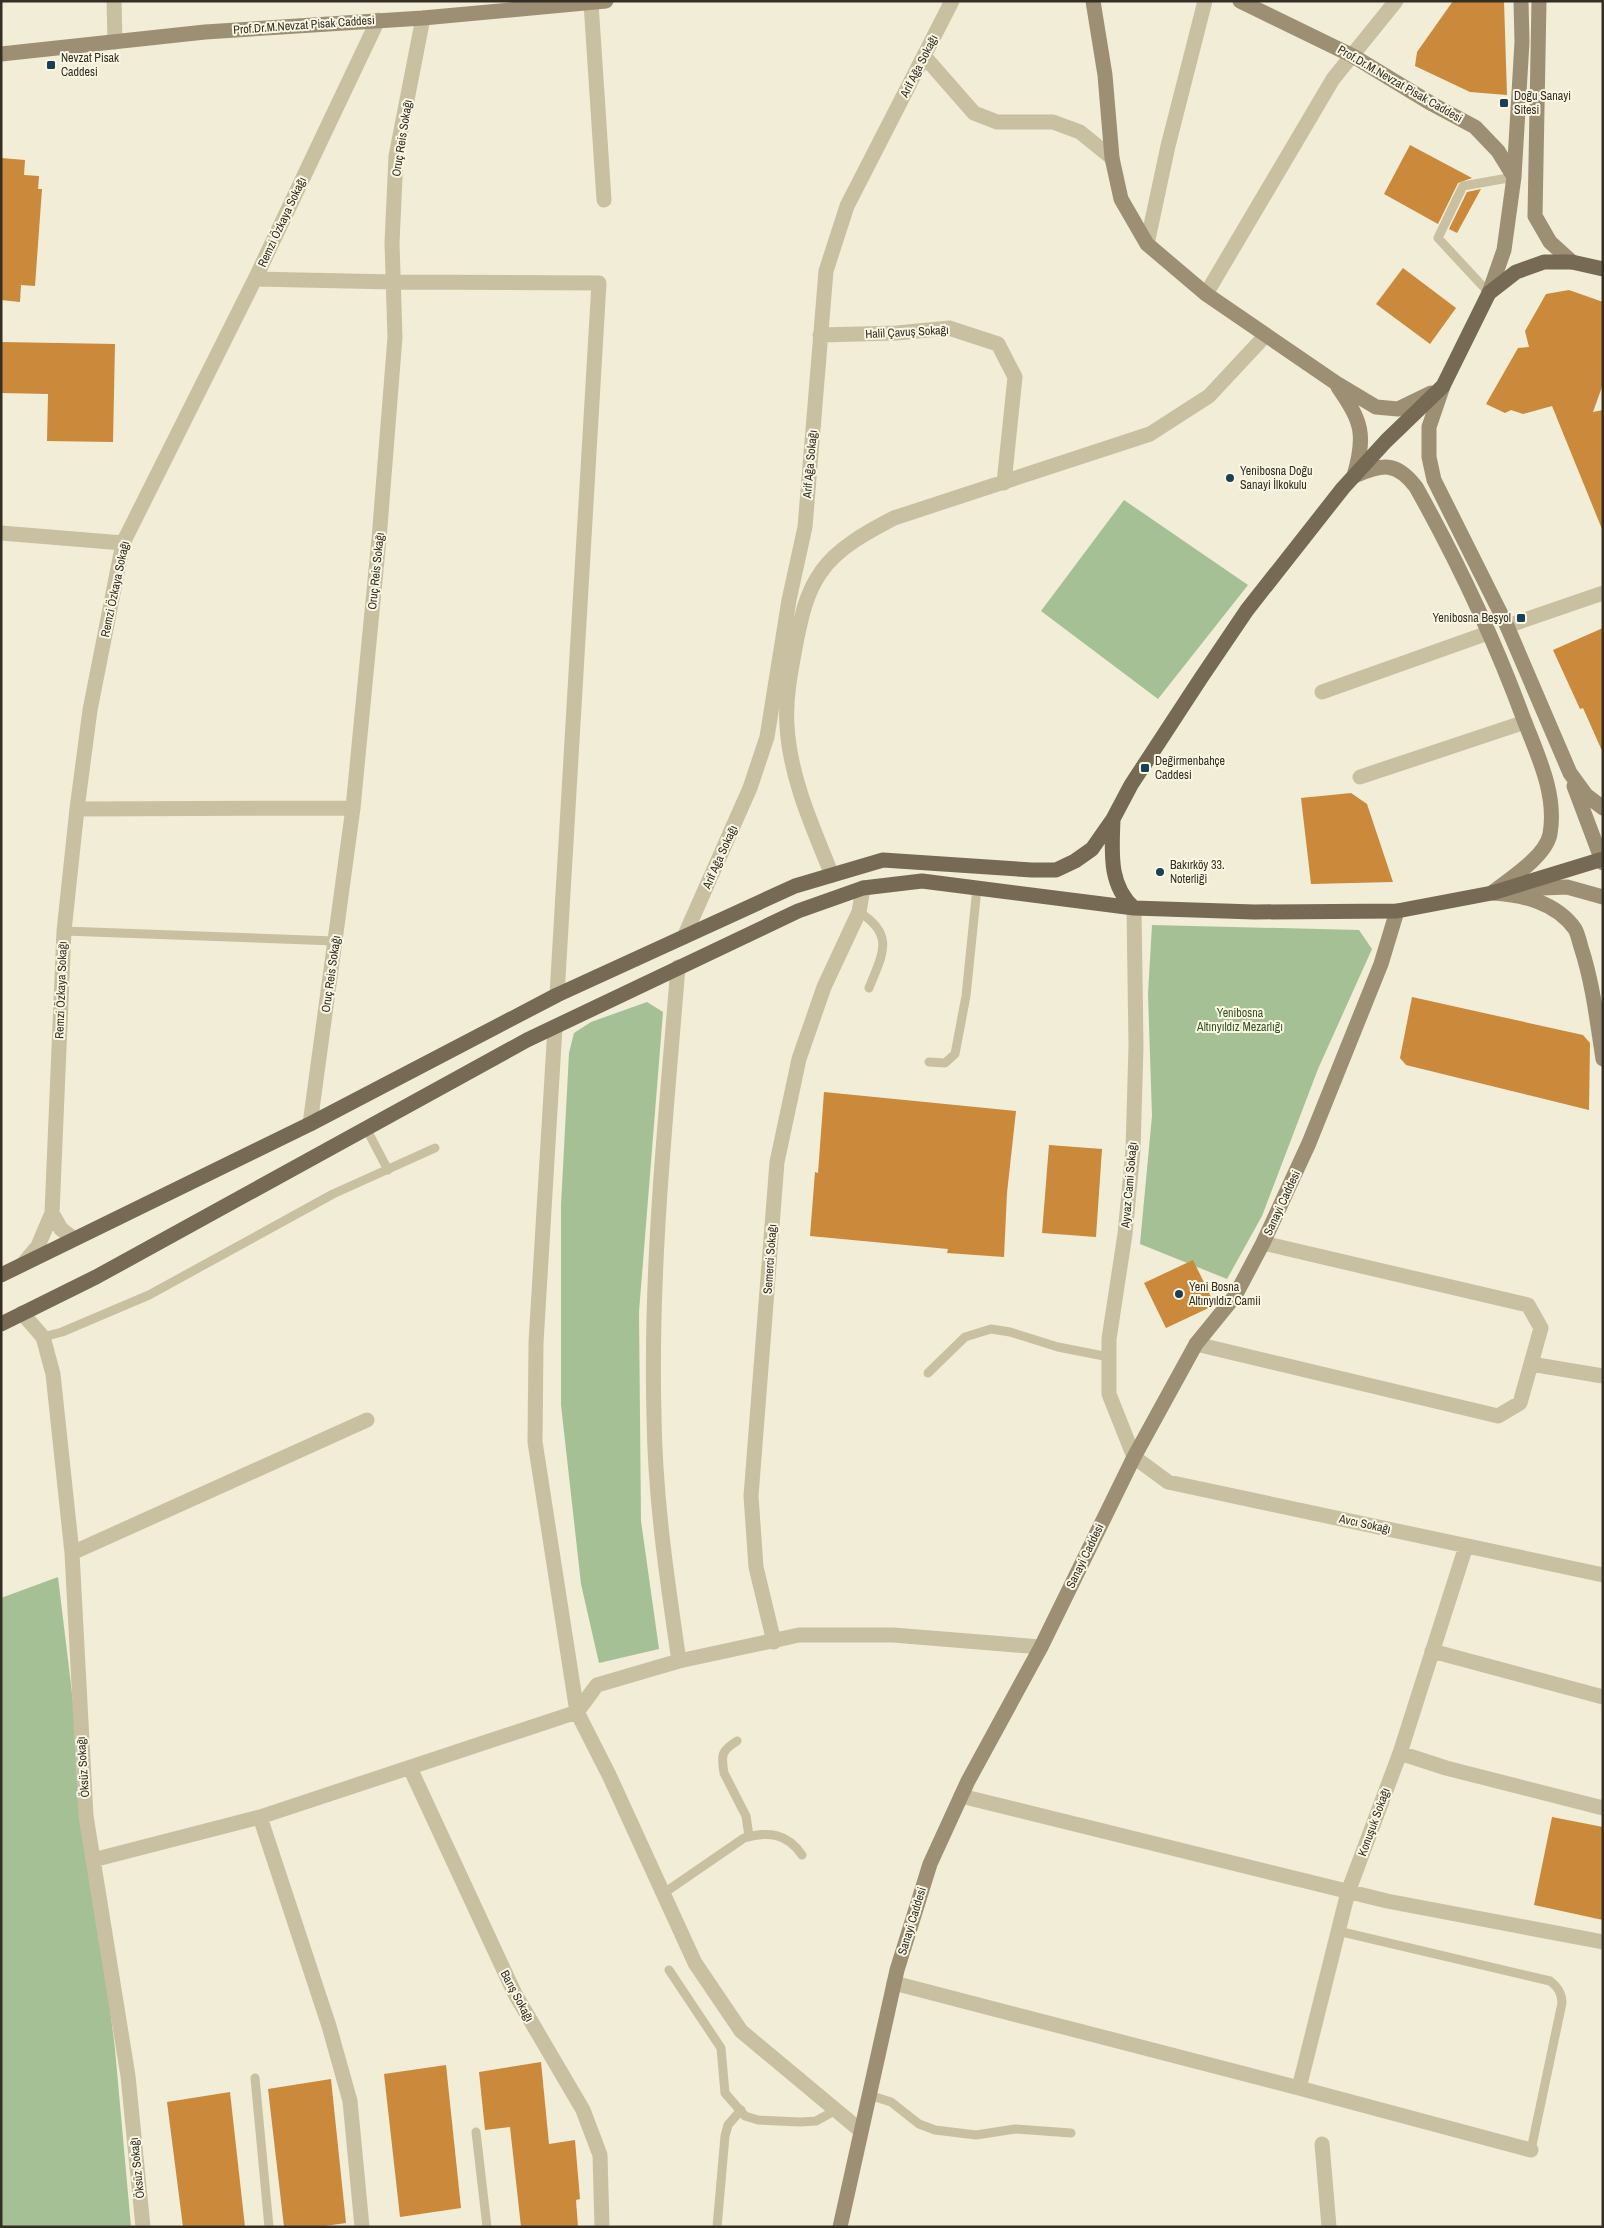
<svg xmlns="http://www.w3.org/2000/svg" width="1604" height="2228" viewBox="0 0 1604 2228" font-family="'Archivo Narrow',sans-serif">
<rect width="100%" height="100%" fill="#f1edd6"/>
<path fill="#a6c096" d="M1124,500L1248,585L1158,699L1041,611Z
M1152,925L1359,930L1372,949L1318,1069L1262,1216L1227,1279L1140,1244L1152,1116L1148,994Z
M647,1002L663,1012L639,1312L641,1521L659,1649L599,1663L581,1584L561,1405V1205L569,1053L574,1033L591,1022Z
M58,1577L115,2049L131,2227H1V1598Z"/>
<path fill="#ca893b" d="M1453,1H1504L1507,95L1470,92L1415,66L1417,52Z
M1410,145L1472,178L1458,183L1438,224L1384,194Z
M1,158L25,160L24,175L39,176L38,189H42L35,286L21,285L20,302L1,300Z
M1481,189L1457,233L1449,229L1467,192Z
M1403,268L1456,308L1430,344L1376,304Z
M1569,290L1603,302V384L1593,412L1603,410L1602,529L1552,406L1523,414L1511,410L1505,413L1486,404L1518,348L1529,347L1525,331L1546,294Z
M1,342L115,344L113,442L47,441L48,394L1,393Z
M1603,628V753L1583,708L1580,709L1553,650Z
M1351,793L1367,804L1393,882L1311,884L1301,798Z
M1412,997L1583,1035L1590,1043L1589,1110L1406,1065L1400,1058Z
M824,1092L1016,1111L1007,1193L1004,1257L947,1253L948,1249L810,1236L815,1172L818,1173Z
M1049,1145L1102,1149L1096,1237L1042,1233Z
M1193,1260L1215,1305L1166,1328L1144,1283Z
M1552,1817L1603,1827V1920L1534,1905Z
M541,2062L549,2144L575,2140L580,2199L576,2200L578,2227H521L510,2127L485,2130L479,2072Z
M446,2065L461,2208L400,2217L384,2074Z
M331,2079L346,2223L318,2227H284L268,2089Z
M230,2092L245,2227H183L167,2102Z"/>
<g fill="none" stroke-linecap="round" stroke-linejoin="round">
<path stroke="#c9c0a2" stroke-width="9" d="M1489,293L1438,238L1463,186L1514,177
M859,912C896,935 882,955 869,988
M64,931L335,941
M929,1062L945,1063L955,1054L966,996L977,888
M366,1128L388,1170
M43,1337L62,1332L149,1295L333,1194L435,1148
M928,1373L965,1337L991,1329L1010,1332L1058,1347L1109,1357
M737,1741C721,1751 721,1755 724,1773L746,1816L749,1836
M664,1893L744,1838C768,1831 787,1833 802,1855
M1338,1931L1550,1981C1558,1987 1562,1993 1562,2003L1531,2150
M669,1970L721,2048L725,2093L745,2116L758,2120L800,2122L816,2121L836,2110
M255,2078L269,2227
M869,2095L891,2102L919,2124L935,2130L976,2135L1015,2129L1071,2133
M476,2132L487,2227
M717,2227L725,2136L728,2125L741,2110"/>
<path stroke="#c9c0a2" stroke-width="15" d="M114,1L115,42
M591,3L604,200
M924,56L974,113L997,122H1053L1080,132L1112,158
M1147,244L1168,146L1205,1
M255,279L394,282L599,283L557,995
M1206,294L1333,79L1396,1
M820,335L897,333L949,328L998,344L1015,377L1004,483
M1,533L123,543
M1507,626L1603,593
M1322,692L1488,633
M1360,777L1525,722
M77,809L353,808
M832,875C813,828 790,778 787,726C785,699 791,670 796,643C801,618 806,593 821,572C837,548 869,531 894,518L1150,434L1209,396L1265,336
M1134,908L1136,1046L1133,1150L1125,1234L1109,1339V1394L1134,1457L1168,1482L1603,1575
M684,937L750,788L767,737L789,600L805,527L826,271L847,206L952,1
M678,967C666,1117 650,1266 654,1416C655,1499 667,1579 679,1661
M555,1027L536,1343L535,1442L577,1712L609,1775L695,1963L741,2031L861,2131
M310,1124L353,808L379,539L395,337L392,243L396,156L423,18
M52,1213L61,1229L74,1239
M23,1264L38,1246L52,1213L64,931L77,809L90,710L123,543L255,279L378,20
M22,1313L43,1337L53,1374L72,1553L86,1816L128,2076L143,2227
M1196,1344L1498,1416L1520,1403L1541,1328L1528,1305L1263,1243
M1531,1364L1603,1376
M1466,1546L1400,1753L1446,1768L1603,1808
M72,1553L367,1420
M774,1642L756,1567L751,1496L777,1162L799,1059L824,987L859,912L863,888
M1432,1651L1603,1697
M410,1768L515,1994L583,2110L600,2155L602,2227
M961,1796L1387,1901L1603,1942
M260,1817L329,2026L350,2101L362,2227
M93,1860L260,1817L577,1712L597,1685L679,1661L799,1635H893L1041,1647
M894,1983L1299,2088L1348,1892L1400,1753
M1299,2088L1531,2150
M1322,2144L1329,2227"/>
<path stroke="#9d8f74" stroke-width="15" d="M1093,1L1105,75L1112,158L1121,199L1147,244L1206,294L1336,383L1376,407L1398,409L1431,393
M1240,1L1353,56L1432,104L1475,127L1498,151L1514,177
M1539,1L1535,216L1550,242L1572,262
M1,54L205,32L423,18L606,1
M1489,293L1504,250L1514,177L1522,42L1521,1
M1443,386L1429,427V457L1434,480L1507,626L1570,773L1586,795L1603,808
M1338,387C1362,422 1366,434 1354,476
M1354,476C1383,464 1396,461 1416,487C1458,562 1495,641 1524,720C1538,756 1557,795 1550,834C1546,856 1510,879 1493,892
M1574,786L1603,863
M1518,889L1567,887L1603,897
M1493,893C1523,895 1556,902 1575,929C1578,934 1579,941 1581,947C1593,984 1597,1021 1603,1059
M840,2227L897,1970L930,1864L968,1781L1041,1647L1134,1457L1196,1344L1235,1296L1263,1243L1309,1143L1381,964L1397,911"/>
<path stroke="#776a55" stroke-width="15" d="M1113,819C1112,851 1108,885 1134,908
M1,1275L310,1124L557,995L795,886L883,860L1032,870H1056L1075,861L1092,849L1113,819L1131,785L1201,678L1247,610L1343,488L1386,441L1443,386L1489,293L1516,272L1544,262H1572L1603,269
M1,1324L96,1277L527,1040L798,911L863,888L922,881L1134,908L1254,912L1397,911L1492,893L1603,859"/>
</g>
<g fill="#194056" stroke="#f9f6e2" stroke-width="2">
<rect x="46" y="60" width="10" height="10" rx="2.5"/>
<rect x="1499" y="98" width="10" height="10" rx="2.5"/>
<circle cx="1230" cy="478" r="5"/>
<rect x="1516" y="613" width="10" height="10" rx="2.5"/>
<rect x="1140" y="763" width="10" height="10" rx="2.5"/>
<circle cx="1160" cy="872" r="5"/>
<circle cx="1179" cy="1294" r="5"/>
</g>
<g text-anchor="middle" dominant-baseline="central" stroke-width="4" stroke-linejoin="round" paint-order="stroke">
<g font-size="12" fill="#342e25" stroke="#f9f6e2">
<text transform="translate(304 25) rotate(-4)">Prof.Dr.M.Nevzat Pisak Caddesi</text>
<text transform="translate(919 66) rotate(-63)">Arif Ağa Sokağı</text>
<text transform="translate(1400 84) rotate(30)">Prof.Dr.M.Nevzat Pisak Caddesi</text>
<text transform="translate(402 138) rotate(-81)">Oruç Reis Sokağı</text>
<text transform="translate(282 222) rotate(-65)">Remzi Özkaya Sokağı</text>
<text transform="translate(907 332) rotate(-3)">Halil Çavuş Sokağı</text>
<text transform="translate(810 464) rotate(-85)">Arif Ağa Sokağı</text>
<text transform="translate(376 571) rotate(-84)">Oruç Reis Sokağı</text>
<text transform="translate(115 589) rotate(-78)">Remzi Özkaya Sokağı</text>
<text transform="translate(720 857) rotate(-66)">Arif Ağa Sokağı</text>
<text transform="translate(331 974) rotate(-82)">Oruç Reis Sokağı</text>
<text transform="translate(61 990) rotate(-88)">Remzi Özkaya Sokağı</text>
<text transform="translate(1129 1185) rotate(-85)">Ayvaz Cami Sokağı</text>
<text transform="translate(1282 1203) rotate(-65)">Sanayi Caddesi</text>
<text transform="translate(770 1259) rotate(-86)">Semerci Sokağı</text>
<text transform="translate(1365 1524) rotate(12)">Avcı Sokağı</text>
<text transform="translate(1085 1556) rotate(-64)">Sanayi Caddesi</text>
<text transform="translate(83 1767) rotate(-94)">Öksüz Sokağı</text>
<text transform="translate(1374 1822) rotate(-70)">Konuşuk Sokağı</text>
<text transform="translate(912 1921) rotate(-73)">Sanayi Caddesi</text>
<text transform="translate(517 1996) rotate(62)">Barış Sokağı</text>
<text transform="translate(137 2168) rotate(-96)">Öksüz Sokağı</text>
</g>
<g font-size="12" fill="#342e25" stroke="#f9f6e2" text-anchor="start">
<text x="61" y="58">Nevzat Pisak<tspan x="61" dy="14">Caddesi</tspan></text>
<text x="1514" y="96">Doğu Sanayi<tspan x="1514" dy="14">Sitesi</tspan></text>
<text x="1240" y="471">Yenibosna Doğu<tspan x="1240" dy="14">Sanayi İlkokulu</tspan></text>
<text x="1511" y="618" text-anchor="end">Yenibosna Beşyol</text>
<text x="1155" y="761">Değirmenbahçe<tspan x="1155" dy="14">Caddesi</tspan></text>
<text x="1170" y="865">Bakırköy 33.<tspan x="1170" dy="14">Noterliği</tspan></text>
<text x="1189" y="1287">Yeni Bosna<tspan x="1189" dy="14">Altınyıldız Camii</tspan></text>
</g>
<g font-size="12" fill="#365328" stroke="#f9f6e2">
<text x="1240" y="1013">Yenibosna<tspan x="1240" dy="14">Altınyıldız Mezarlığı</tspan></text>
</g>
</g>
<rect width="1604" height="2228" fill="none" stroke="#342e25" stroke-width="5"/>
</svg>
